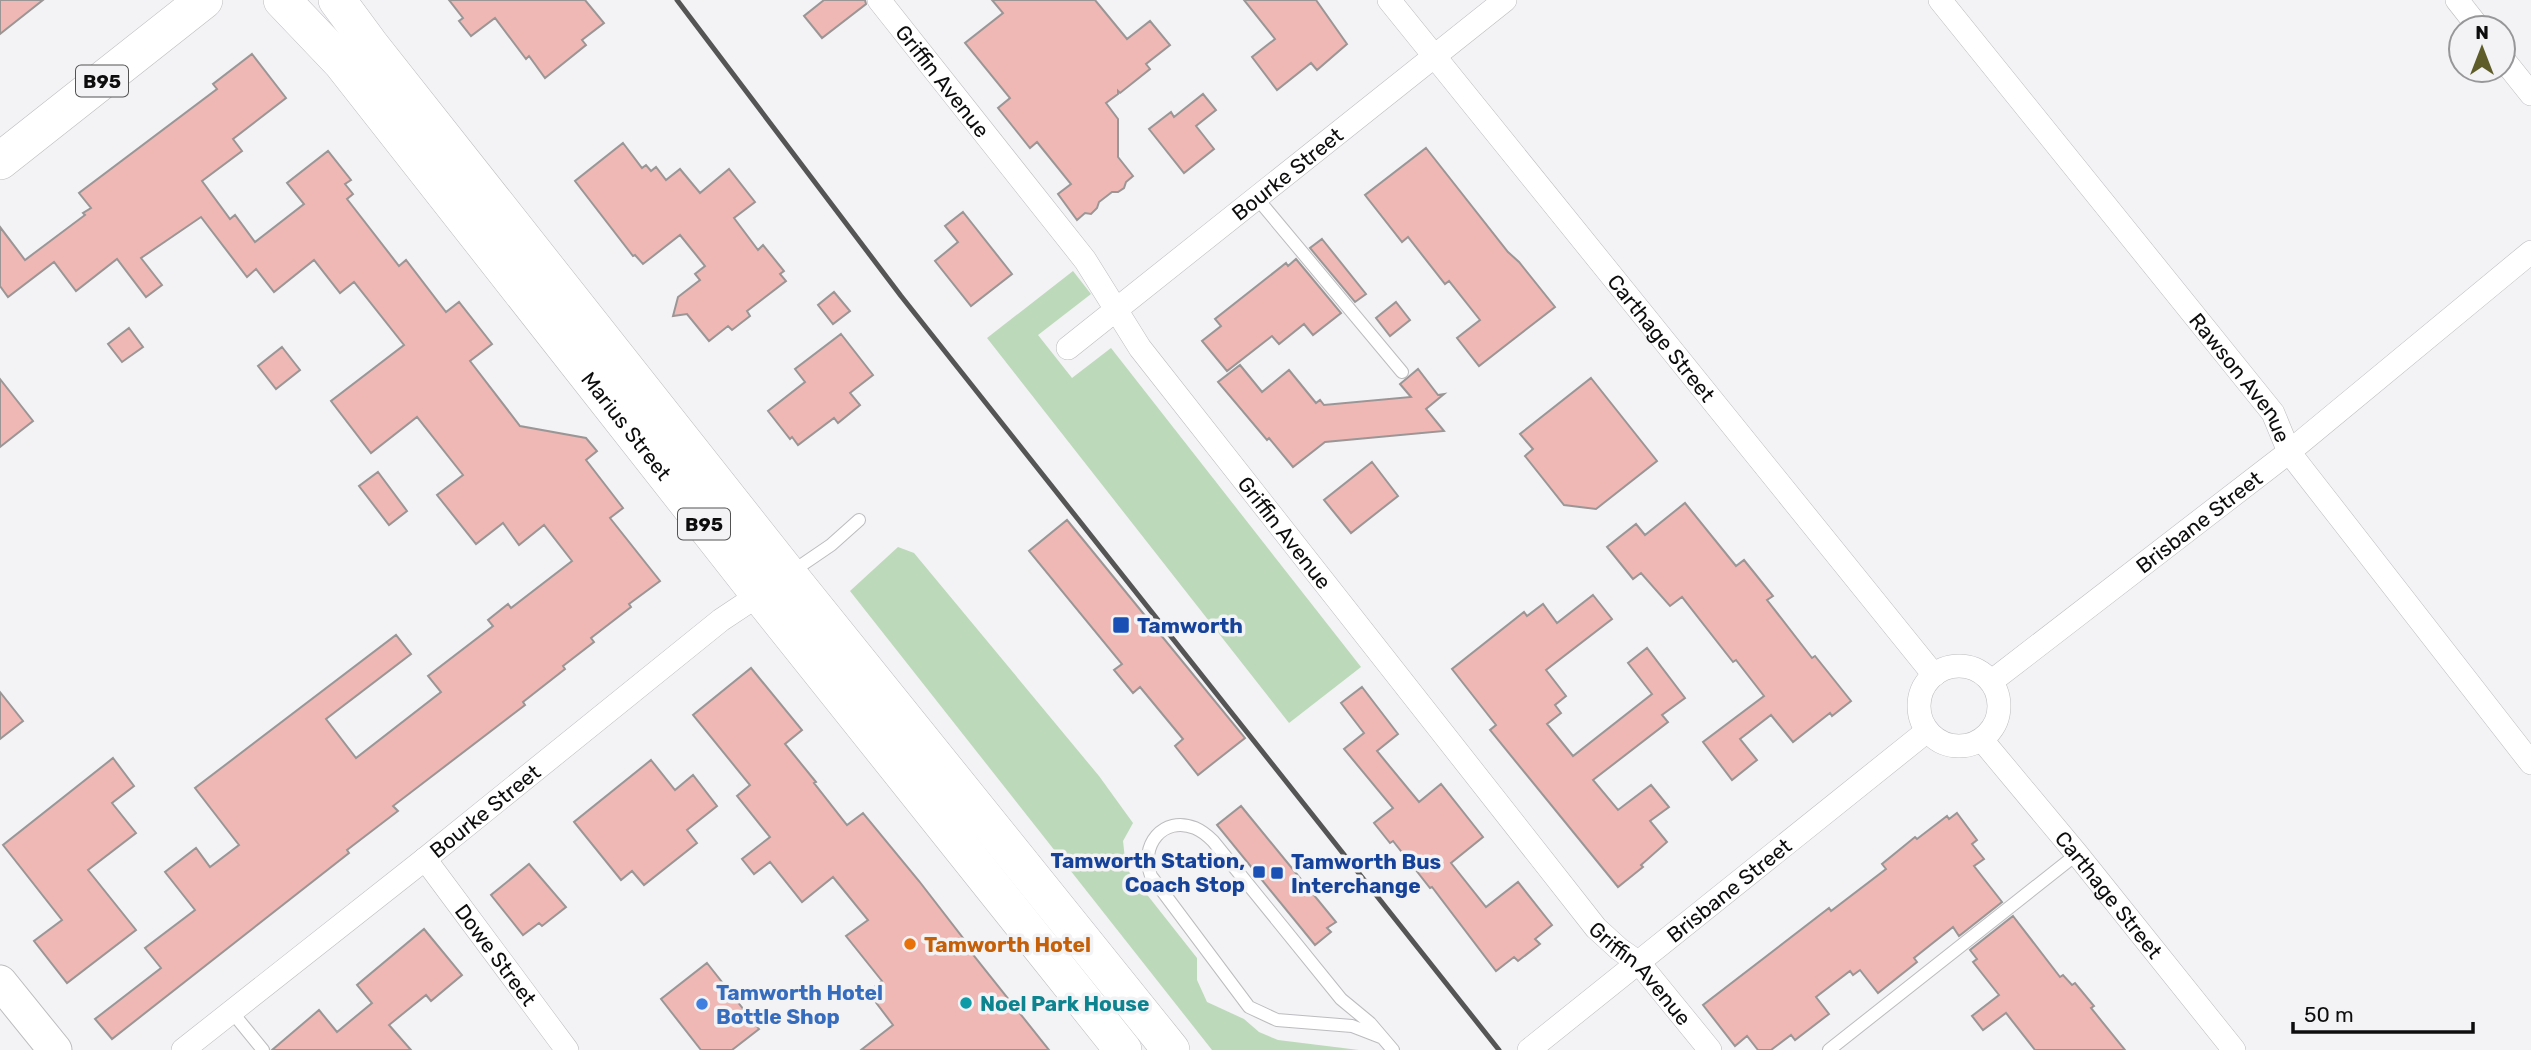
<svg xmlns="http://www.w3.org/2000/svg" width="2531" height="1050" viewBox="0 0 2531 1050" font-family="Rubik,sans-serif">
<rect width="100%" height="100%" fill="#f3f2f5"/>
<path fill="#bcd9ba" d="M1073,271L1091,294L1038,335L1072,378L1111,348L1361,667L1289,723L987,338Z
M898,547L914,553L1099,776L1133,823L1123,841L1126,868L1197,958V980L1207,1002L1244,1019L1259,1032L1278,1040L1359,1050H1212L850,591Z"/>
<path fill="#efb8b5" stroke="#9a9696" stroke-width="2" d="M0,0H43L0,34Z
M449,0H585L604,23L582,40L586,45L545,78L529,56L526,59L495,18L471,36L459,21L463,18Z
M824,0H865L866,4L822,38L804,16Z
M992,0H1095L1127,39L1150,21L1170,45L1146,64L1150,69L1120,93L1118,91V94L1106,103L1118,119V157L1133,176L1126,182L1124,188L1118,192H1112L1099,202L1097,208L1091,214L1085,213L1077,220L1058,194L1071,184L1037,142L1030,148L998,108L1010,98L965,43L1003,13Z
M1244,0H1316L1347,44L1317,70L1311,63L1277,90L1252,57L1275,39Z
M252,54L286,98L233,139L242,151L202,181L230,219L235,215L255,242L304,204L287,183L328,151L351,180L345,184L353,194L347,199L399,266L406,260L446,312L459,302L492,344L470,361L520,426L586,438L597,451L586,460L623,508L610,518L660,581L629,604L631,607L591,638L594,642L563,666L565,669L523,702L525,705L393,806L398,811L347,850L349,853L112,1039L95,1019L161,968L145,948L195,910L165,872L196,848L210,867L239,845L195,788L396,635L411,654L326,719L356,758L441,692L428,676L493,626L488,620L508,604L511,608L572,561L544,525L519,545L503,523L476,544L437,495L463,475L417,417L371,453L331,401L404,345L354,282L340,293L314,260L274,292L256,269L247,277L201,217L141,258L162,285L146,297L117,259L76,291L54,262L8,297L0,286V227L25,260L85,215L83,213L91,208L79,193L217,89L213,84Z
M1203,94L1216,110L1196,126L1214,149L1184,173L1149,129L1171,112L1174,117Z
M623,143L642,168L646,165L651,171L656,167L666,180L680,169L700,193L729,169L755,202L734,218L758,250L763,245L784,271L780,274L786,281L747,311L750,316L732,330L728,326L709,341L687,314L673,316L678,297L700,280L695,274L705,266L680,235L643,264L635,255L633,256L575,181Z
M1426,148L1508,252L1519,262L1555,307L1479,366L1457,338L1480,320L1449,281L1445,284L1408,237L1402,242L1365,195Z
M963,212L1012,274L971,306L935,261L958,242L945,226Z
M1322,239L1366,294L1355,302L1310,248Z
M1296,259L1341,313L1313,335L1304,324L1279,344L1272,336L1227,371L1202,341L1221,326L1215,319L1286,263L1288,266Z
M834,292L850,311L833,324L818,305Z
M1396,302L1410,320L1390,336L1376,318Z
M129,328L143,347L122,362L108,344Z
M841,334L873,375L850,393L860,405L838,423L834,418L798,445L792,437L790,439L768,411L805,382L795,369Z
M282,347L300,370L276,389L258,366Z
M1240,365L1262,392L1289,370L1316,403L1320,400L1324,405L1411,397L1400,384L1418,369L1438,395L1444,394L1426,409L1444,431L1325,442L1293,467L1269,438L1267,440L1218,382Z
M1591,378L1657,461L1596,509L1564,505L1525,456L1533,449L1520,434Z
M0,379L33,421L0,447Z
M1372,462L1398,496L1351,533L1324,500Z
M378,472L407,511L389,525L359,486Z
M1685,503L1736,566L1744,560L1773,596L1767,600L1812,658L1815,656L1851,701L1832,716L1830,713L1793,742L1771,715L1740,739L1757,760L1732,780L1703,742L1764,696L1736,660L1733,662L1682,597L1670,606L1641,573L1633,579L1607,547L1636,524L1645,535Z
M1067,520L1245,738L1198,775L1175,746L1183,739L1140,687L1133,693L1114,670L1122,664L1029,551Z
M1593,595L1612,619L1546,670L1566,696L1555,705L1561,713L1547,724L1573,756L1652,694L1628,663L1647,648L1685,698L1662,715L1668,722L1593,780L1618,810L1651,785L1669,807L1650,821L1667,842L1641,865L1643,867L1618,887L1490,730L1496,725L1452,669L1524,612L1527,616L1543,604L1557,623Z
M751,668L802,730L785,744L816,782L814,783L847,825L863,813L919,881L973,951L971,952L1049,1050H861L893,1025L868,992L882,981L846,936L868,920L833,877L802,902L770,862L754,874L742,859L770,837L737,796L750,785L693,715Z
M1362,687L1398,734L1377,751L1419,802L1441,784L1483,837L1451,863L1486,907L1518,882L1552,925L1535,939L1540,944L1518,961L1514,957L1496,971L1432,887L1430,888L1393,841L1390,843L1374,823L1393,808L1344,749L1364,733L1341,703Z
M0,692L23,721L0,739Z
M113,758L134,786L112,803L136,833L88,870L136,930L67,983L34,941L62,920L3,845Z
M651,760L675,790L693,775L717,806L687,830L697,843L644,885L632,871L621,880L574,822Z
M1241,806L1336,922L1327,928L1331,932L1315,945L1217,825Z
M1957,813L1977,840L1972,844L1984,859L1974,866L2002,902L1959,936L1953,927L1914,958L1917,962L1878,993L1860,970L1853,975L1850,971L1816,997L1829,1014L1795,1040L1791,1035L1771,1050H1758L1747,1036L1735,1046L1703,1005L1829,908L1831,911L1886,869L1882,864L1915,837L1917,839L1947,816L1949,819Z
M529,864L566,907L542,926L539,923L523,935L491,895Z
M2013,916L2060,977L2063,975L2072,985L2075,983L2094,1006L2091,1008L2125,1050H2035L2006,1013L1983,1030L1972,1016L1999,995L1973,962L1977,959L1970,950Z
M424,929L462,975L431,1001L426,995L389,1025L411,1050H272L319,1010L337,1032L372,1003L357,985Z
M707,963L759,1029L732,1050H701L661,999Z"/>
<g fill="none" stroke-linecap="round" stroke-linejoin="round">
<g stroke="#bcbbbe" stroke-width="14">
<path id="lane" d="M1256,197L1402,372
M790,573L831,545L859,520
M232,1012L263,1050
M1383,1038L1352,1026L1277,1020L1249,1007L1151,876C1139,846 1163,815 1195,828C1202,831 1208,836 1213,841L1341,999L1370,1023L1393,1050
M1829,1050L2077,854"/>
</g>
<g stroke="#bcbbbe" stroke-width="24">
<g id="street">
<path id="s1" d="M879,0L1085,260L1140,348L1596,928L1619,949L1639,963L1710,1050"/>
<path id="s2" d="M1389,0L1934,675"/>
<path id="s3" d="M1940,0L2273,413L2289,452L2531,763"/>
<path d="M2457,0L2479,28"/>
<path d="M2503,59L2531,94"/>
<path id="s4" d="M1068,348L1505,0"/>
<circle cx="1959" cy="706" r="40"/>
<path id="s5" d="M1992,681L2289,452L2531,252"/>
<path id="s6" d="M1982,740L2077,854L2234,1050"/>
<path id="s7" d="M425,859L567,1050"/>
<path id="s8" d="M183,1050L425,859L721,620L769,588"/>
<path id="s9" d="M1529,1050L1927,731"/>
</g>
</g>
<g stroke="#bcbbbe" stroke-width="35">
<path id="secondary" d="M0,982L55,1050"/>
</g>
<g stroke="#bcbbbe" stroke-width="38">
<g id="primary">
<path id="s10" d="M282,0L342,63L759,594L1123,1050"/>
<path d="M337,0L371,46L788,574L1171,1050"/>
<path d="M0,161L204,0"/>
</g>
</g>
<use href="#lane" stroke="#fff" stroke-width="12"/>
<use href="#street" stroke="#fff" stroke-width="23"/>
<use href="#secondary" stroke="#fff" stroke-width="33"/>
<use href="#primary" stroke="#fff" stroke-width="37"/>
<path stroke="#565556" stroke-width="5" d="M677,0L901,296L1499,1050"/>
</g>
<g fill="#1a4fb4" stroke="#f3f2f5" stroke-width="2.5">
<rect x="1112" y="616" width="18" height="18" rx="3.5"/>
<rect x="1252" y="865" width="14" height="14" rx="3.5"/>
<rect x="1270" y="866" width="14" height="14" rx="3.5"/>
</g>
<circle fill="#e8710a" stroke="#f3f2f5" stroke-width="2.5" cx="910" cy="944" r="7"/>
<circle fill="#0f9aa8" stroke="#f3f2f5" stroke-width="2.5" cx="966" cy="1003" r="7"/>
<circle fill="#3f7fe0" stroke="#f3f2f5" stroke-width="2.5" cx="702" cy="1004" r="7"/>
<g text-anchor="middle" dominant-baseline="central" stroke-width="7" stroke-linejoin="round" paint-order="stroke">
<g fill="#f3f2f5" stroke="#535253" stroke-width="2">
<rect x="76" y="65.5" width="52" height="31" rx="5"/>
<rect x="678" y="508.5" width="52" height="31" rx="5"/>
</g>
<g font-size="19" font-weight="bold" fill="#0e0d0e">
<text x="102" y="81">B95</text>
<text x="704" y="524">B95</text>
</g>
<g font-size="21" fill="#0e0d0e" stroke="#f3f2f5">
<text stroke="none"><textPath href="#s1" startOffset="103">Griffin Avenue</textPath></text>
<text stroke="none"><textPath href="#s4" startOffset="280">Bourke Street</textPath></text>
<text stroke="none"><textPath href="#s2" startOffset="434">Carthage Street</textPath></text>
<text stroke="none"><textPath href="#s3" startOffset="483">Rawson Avenue</textPath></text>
<text stroke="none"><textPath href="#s10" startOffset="548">Marius Street</textPath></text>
<text stroke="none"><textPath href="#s5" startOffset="261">Brisbane Street</textPath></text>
<text stroke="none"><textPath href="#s1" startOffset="670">Griffin Avenue</textPath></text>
<text stroke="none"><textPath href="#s8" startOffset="385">Bourke Street</textPath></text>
<text stroke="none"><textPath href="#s9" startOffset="256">Brisbane Street</textPath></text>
<text stroke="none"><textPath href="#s6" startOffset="200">Carthage Street</textPath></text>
<text stroke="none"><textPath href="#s7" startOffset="119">Dowe Street</textPath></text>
<text stroke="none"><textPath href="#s1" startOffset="1237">Griffin Avenue</textPath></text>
</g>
<g font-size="21" font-weight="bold" fill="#164399" stroke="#f3f2f5" text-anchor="start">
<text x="1137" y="625">Tamworth</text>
<text x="1245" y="860" text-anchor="end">Tamworth Station,<tspan x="1245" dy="24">Coach Stop</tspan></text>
<text x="1291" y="861">Tamworth Bus<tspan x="1291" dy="24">Interchange</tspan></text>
</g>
<g font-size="21" font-weight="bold" fill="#c56008" stroke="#f3f2f5" text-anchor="start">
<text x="924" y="944">Tamworth Hotel</text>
</g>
<g font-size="21" font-weight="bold" fill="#366cbe" stroke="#f3f2f5" text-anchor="start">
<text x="716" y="992">Tamworth Hotel<tspan x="716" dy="24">Bottle Shop</tspan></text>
</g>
<g font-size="21" font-weight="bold" fill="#0d838f" stroke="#f3f2f5" text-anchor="start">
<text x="980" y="1003">Noel Park House</text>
</g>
</g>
<g transform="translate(2482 49)"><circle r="33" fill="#f3f2f5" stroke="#979699" stroke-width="2"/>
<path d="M0-5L12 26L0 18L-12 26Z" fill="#5e5d29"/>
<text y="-10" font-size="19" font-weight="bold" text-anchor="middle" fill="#0e0d0e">N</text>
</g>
<path d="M2293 1022v10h180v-10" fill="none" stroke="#0e0d0e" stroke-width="3.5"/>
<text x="2304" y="1022" font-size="21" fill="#0e0d0e" stroke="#f3f2f5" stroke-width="5" paint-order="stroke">50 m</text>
</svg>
